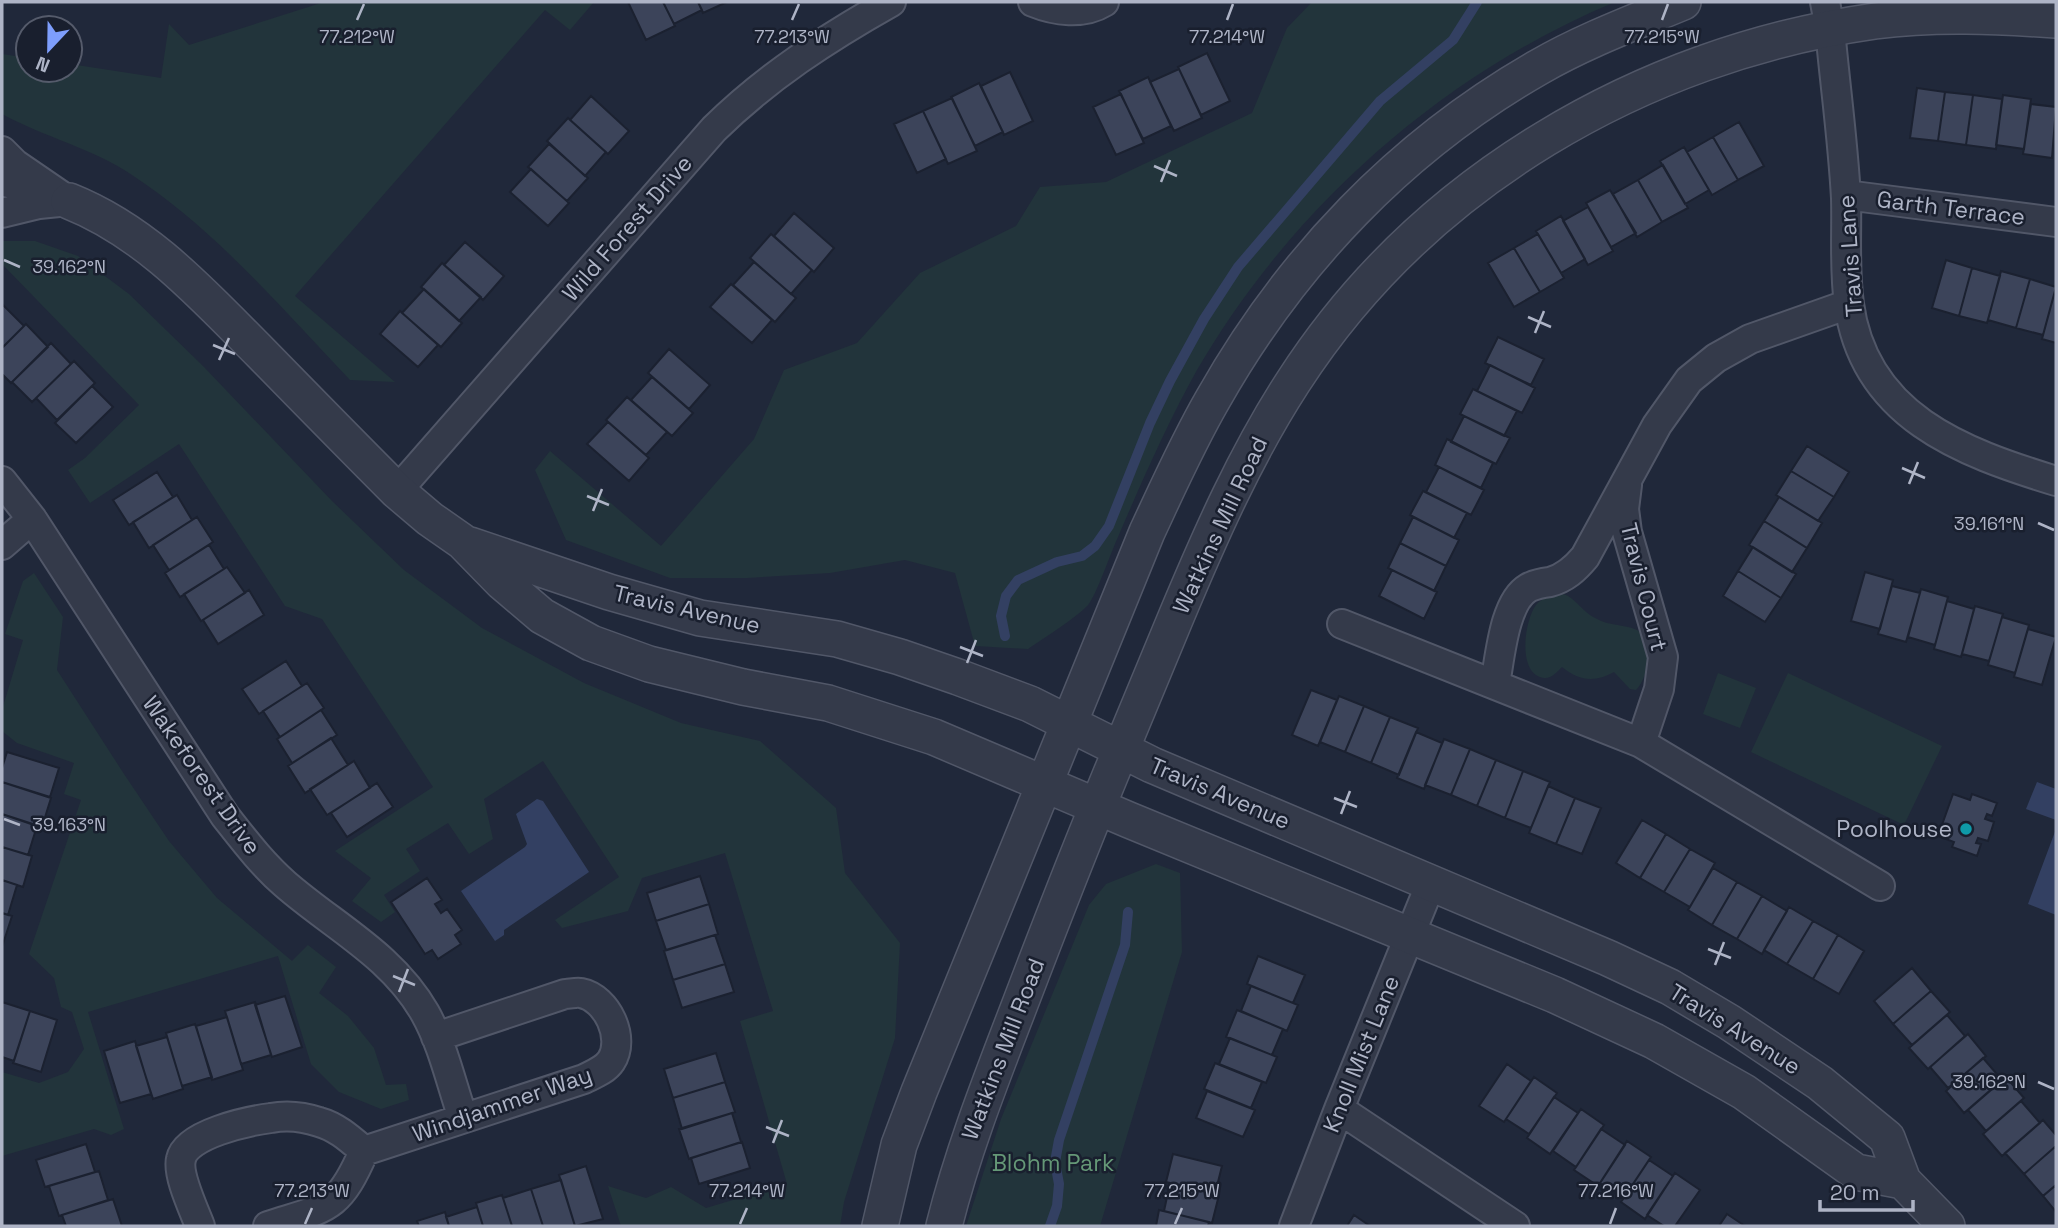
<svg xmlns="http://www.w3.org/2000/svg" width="2058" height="1228" viewBox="0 0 2058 1228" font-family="'Space Grotesk',sans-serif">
<rect width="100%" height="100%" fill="#20283a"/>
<path fill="#22343b" d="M324,2H594L570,30L545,10L295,296L395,382L350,380C282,309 215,229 132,175C92,148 44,137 2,114V54L28,58V70H70V64L161,78L169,24L189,45Z
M1312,2H1615C1442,74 1291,208 1197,370C1167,424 1142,481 1118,537C1111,552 1096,596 1088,605C1076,618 1044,638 1028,649L975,646L955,573L905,560L830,573L747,578H670L566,540L535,470L550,451L661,546L754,439L784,370L857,343L920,273L1016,226L1040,187L1106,182L1252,113L1287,28Z
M2,241H35L78,256L129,294L203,366L332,501L404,570L482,628L584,683L681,723L760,741L836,808L845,873L900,943L895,1038L844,1202L840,1226H621L608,1186L646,1198L671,1187L706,1208L787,1184L740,1021L773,1011L725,853L642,878L628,911L562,928L555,920L619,877L543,761L484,799L493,839L469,854L448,823L406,849L420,871L384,895L395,912L381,922L352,901L371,878L335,851L433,787L322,619L285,606L179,444L90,503L68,470L85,458L139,405L2,264Z
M34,573L63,617L57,670L124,774L169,841L217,898L292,961L308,945L336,967L319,993L348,1016L374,1048L386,1085L406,1084L409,1100L381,1109L339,1092L311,1064L278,956L88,1012L124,1129L111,1135L94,1129L2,1156V1072L39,1083L68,1072L84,1049L72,1012L61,1007L54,978L29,954L81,800L64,794L74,763L17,743L2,731V710L23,640L5,634L23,581Z
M1560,593C1575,596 1581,611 1595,618C1608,626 1624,624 1637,630C1658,641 1648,677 1636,690L1630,689L1614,672C1595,683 1579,681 1562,667C1557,672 1551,679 1544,678C1517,675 1524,621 1536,605C1542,598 1551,595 1560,593Z
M1718,673L1756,688L1740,728L1703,714Z
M1788,673L1942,746L1904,825L1751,752Z
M1156,864L1180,873L1182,952L1100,1226H966L1001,1119L1089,905L1106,884Z"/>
<path fill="#334062" d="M2037,782L2056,789V820L2026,809Z
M537,799L543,801L589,872L504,930V935L495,941L461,891L525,847L527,844L516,814Z
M2056,829V915L2028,904Z"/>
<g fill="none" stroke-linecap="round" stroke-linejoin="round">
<path stroke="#334062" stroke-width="10" d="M1005,636L1001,616L1006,596L1018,580L1057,562L1082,556L1095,546L1109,526L1150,423L1170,381L1204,319L1238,267L1380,101L1453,40L1477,2
M1050,1226L1057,1206L1059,1184L1055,1162L1059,1140L1125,945L1128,912"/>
</g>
<path fill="#3c445a" stroke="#1b2130" stroke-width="2" d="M628,2H663L675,26L646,40Z
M663,2H698L702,10L674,24Z
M698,2H727L703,13Z
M1207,53L1230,101L1201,115L1178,67Z
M1179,69L1202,118L1174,131L1150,82Z
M1010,72L1033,121L1004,135L981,86Z
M1148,77L1171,126L1143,139L1119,91Z
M979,83L1003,132L975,146L951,97Z
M1917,88L1945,92L1938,141L1910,138Z
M1945,92L1973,95L1966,145L1938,141Z
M1121,94L1144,143L1116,155L1093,107Z
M1973,95L2002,99L1996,149L1966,145Z
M2003,95L2031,99L2024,149L1996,145Z
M591,96L629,131L608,154L570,120Z
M952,98L977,151L948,164L923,111Z
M2031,104L2056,107L2052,158L2023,154Z
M923,111L946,159L917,173L894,124Z
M568,118L606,152L585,176L547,141Z
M1739,122L1764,166L1738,180L1713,137Z
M1713,137L1738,180L1712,195L1687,152Z
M549,144L588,178L567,201L528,167Z
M1684,147L1709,190L1685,204L1660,161Z
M1663,165L1688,208L1662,222L1638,180Z
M531,169L569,203L548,226L510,192Z
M1638,180L1662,222L1637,237L1613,194Z
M1610,190L1636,233L1611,247L1586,203Z
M1588,207L1613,251L1588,265L1563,221Z
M794,213L834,248L814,272L774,236Z
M1561,216L1585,259L1561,273L1536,231Z
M771,234L812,270L791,294L750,258Z
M1538,234L1564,278L1540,292L1514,248Z
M465,242L504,276L483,300L444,265Z
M1514,248L1540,292L1514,307L1488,263Z
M1946,260L1972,268L1959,316L1932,308Z
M754,262L796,298L775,322L733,285Z
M442,263L481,297L459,321L421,287Z
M1972,268L2000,276L1987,323L1959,316Z
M2001,271L2030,279L2016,328L1988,320Z
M2030,279L2056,287L2043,335L2016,328Z
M731,284L772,320L752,343L710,307Z
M424,289L462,323L441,347L402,313Z
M2055,291L2056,292V343L2042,339Z
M2,304L24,326L2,348Z
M400,311L438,345L418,367L380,334Z
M26,324L48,347L11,383L2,374V348Z
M1498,337L1544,359L1531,385L1485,363Z
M51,343L71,364L32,402L12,382Z
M669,349L710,385L689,409L648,373Z
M74,361L95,383L57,420L36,398Z
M1490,365L1535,388L1522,413L1477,391Z
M652,377L693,413L672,436L631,400Z
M92,386L113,407L76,443L55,423Z
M1473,389L1517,411L1504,436L1460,414Z
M627,397L667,432L646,455L606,420Z
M1464,416L1510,438L1496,464L1451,442Z
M608,422L649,458L629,481L587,444Z
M1447,439L1493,463L1481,488L1435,465Z
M1807,446L1849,472L1834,497L1791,471Z
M1439,467L1484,490L1471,515L1426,492Z
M1791,471L1834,497L1818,521L1776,495Z
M157,472L173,497L129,525L113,500Z
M1423,491L1467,513L1454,538L1410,515Z
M177,495L192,520L149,548L133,522Z
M1779,497L1822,523L1807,548L1764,521Z
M197,517L213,542L169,570L153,545Z
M1413,517L1459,540L1446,566L1400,543Z
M1764,521L1807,548L1792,572L1749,545Z
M1400,543L1446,566L1434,591L1388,568Z
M209,545L224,569L180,597L165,573Z
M1753,547L1796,574L1781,598L1738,571Z
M227,567L245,593L201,621L184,594Z
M1392,570L1437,592L1424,619L1379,596Z
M1738,571L1781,598L1765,622L1723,596Z
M1865,572L1893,580L1880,629L1851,621Z
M1892,586L1920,593L1906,642L1878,634Z
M1921,589L1948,597L1935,645L1908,637Z
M249,590L264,615L218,644L203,620Z
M1947,601L1974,609L1961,657L1934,649Z
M1975,606L2003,614L1989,661L1962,654Z
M2002,617L2029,625L2015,673L1988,665Z
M2028,629L2056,637L2042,685L2014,677Z
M286,661L302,686L259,714L242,689Z
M307,683L324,708L280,737L263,711Z
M1311,690L1337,700L1318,746L1292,735Z
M1339,696L1364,706L1345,752L1320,742Z
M1364,706L1390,717L1371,763L1345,752Z
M321,710L337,735L292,763L277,739Z
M1390,717L1418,728L1399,775L1371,763Z
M1416,732L1442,743L1424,789L1397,778Z
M331,738L348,765L305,793L288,766Z
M1444,739L1470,749L1451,795L1425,785Z
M1470,749L1496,760L1477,806L1451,795Z
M7,752L59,768L50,797L2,782V768Z
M1496,760L1523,771L1505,818L1477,806Z
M354,761L370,788L327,815L310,789Z
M1523,771L1550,782L1531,828L1505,818Z
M2,782L51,798L42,827L2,814Z
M377,783L393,807L347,837L331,813Z
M1548,786L1575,798L1556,844L1529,833Z
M1953,794L1970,800L1972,794L1997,803L1992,816L1987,814L1985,819L1994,822L1988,841L1978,838L1976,843L1981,844L1977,856L1952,847L1954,842L1938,836Z
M1575,798L1601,808L1582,854L1556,844Z
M2,814L37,826L28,855L2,847Z
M1642,820L1666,834L1640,878L1616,863Z
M1666,834L1690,849L1664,892L1640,878Z
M2,847L32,856L23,887L2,880Z
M1690,849L1715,863L1690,907L1664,892Z
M1713,868L1737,882L1712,925L1688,910Z
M700,876L709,904L656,921L647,893Z
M427,878L442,900L435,904L441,913L447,909L462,930L455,935L461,944L438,959L432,950L425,954L391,902Z
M2,880L17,885L8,915L2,913Z
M1737,882L1762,896L1737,939L1712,925Z
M1762,896L1787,911L1762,954L1737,939Z
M709,904L718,934L666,950L656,921Z
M1789,907L1813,921L1787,964L1764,950Z
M2,913L12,916L3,944L2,943Z
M1813,921L1838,935L1813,979L1787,964Z
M715,935L725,964L673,980L664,951Z
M1838,935L1864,951L1839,994L1813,979Z
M1258,956L1305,975L1293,1003L1247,984Z
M725,964L734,992L682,1008L673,980Z
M1912,968L1931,991L1893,1024L1874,1001Z
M1251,986L1298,1005L1287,1031L1241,1011Z
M1931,991L1950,1012L1912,1045L1893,1024Z
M285,996L302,1047L272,1057L255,1005Z
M2,1002L30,1011L14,1061L2,1057Z
M255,1002L271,1055L241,1064L225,1011Z
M1237,1010L1283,1029L1272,1055L1226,1037Z
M30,1011L57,1020L41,1072L13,1063Z
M1947,1015L1965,1036L1928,1069L1909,1048Z
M227,1017L243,1070L212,1080L196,1026Z
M195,1024L212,1077L182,1086L166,1033Z
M1968,1034L1986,1056L1948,1088L1930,1067Z
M167,1037L183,1089L153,1099L136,1046Z
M1230,1038L1277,1057L1266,1083L1219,1064Z
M135,1041L151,1094L120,1103L104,1051Z
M716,1053L725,1082L673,1098L664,1069Z
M1983,1058L2002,1080L1964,1113L1946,1091Z
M1215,1063L1262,1082L1251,1108L1204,1089Z
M1507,1064L1531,1081L1504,1122L1479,1106Z
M1534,1077L1557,1093L1529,1134L1506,1119Z
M2006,1077L2024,1098L1986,1131L1968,1110Z
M725,1082L735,1112L682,1129L673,1098Z
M1207,1091L1255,1110L1243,1137L1196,1118Z
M1554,1097L1578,1113L1550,1154L1527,1138Z
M2021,1101L2040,1123L2002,1156L1983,1134Z
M1581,1109L1604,1125L1576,1167L1553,1151Z
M732,1113L741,1142L689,1159L679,1129Z
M2043,1120L2056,1135V1146L2024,1174L2005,1153Z
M1601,1129L1625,1145L1598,1186L1574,1170Z
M1627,1141L1651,1157L1623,1199L1600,1183Z
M742,1142L750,1168L699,1184L691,1158Z
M86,1144L95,1172L45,1187L36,1160Z
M2056,1146V1185L2043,1196L2024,1174Z
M1173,1154L1222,1166L1215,1194L1166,1182Z
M1649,1160L1673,1176L1645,1219L1621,1202Z
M586,1166L603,1219L575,1226L559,1175Z
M99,1171L108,1200L59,1216L49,1186Z
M1675,1173L1700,1190L1675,1226H1664L1647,1215Z
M561,1180L575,1226H543L531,1189Z
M1170,1183L1219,1195L1212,1223L1164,1211Z
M2056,1185V1212L2043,1196Z
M531,1189L543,1226H512L503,1198Z
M502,1195L512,1226H483L476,1203Z
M113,1199L122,1226H66L62,1215Z
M477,1207L483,1226H449L446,1217Z
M1159,1210L1209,1222L1208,1226H1156Z
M445,1212L449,1226H419L417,1221Z
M1727,1214L1745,1226H1719Z
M1354,1215L1370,1226H1347Z"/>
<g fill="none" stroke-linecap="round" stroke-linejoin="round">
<g stroke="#515768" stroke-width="32">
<path id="minor" d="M1033,2C1055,11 1083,15 1104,2
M1825,2L1830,29C1835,85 1843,141 1846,198C1847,233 1844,269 1849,304C1864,416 1961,452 2056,481
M2,151L15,164L69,201
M2,181L46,194
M1846,195L2056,222
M2,213L39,204L59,202
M2,481L32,519L225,816C244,840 262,864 285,884C333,926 392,955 425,1013C443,1045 451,1083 463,1118
M1627,485L1624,509L1627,532L1663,657L1659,689L1641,743
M397,491L714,129C767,77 827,38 891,2
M2,545L32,519
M1342,624L1641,743L1880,886
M1495,684C1500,658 1504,602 1528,588C1535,584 1542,583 1550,582C1565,578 1575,569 1585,557L1657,425L1689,380L1716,358L1750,339L1849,304
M1339,1109L1515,1226
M200,1226C194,1210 177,1175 181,1159C186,1134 248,1121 271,1118C286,1115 304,1117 319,1122C337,1127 350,1139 364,1151
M268,1226C327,1207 338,1211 364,1151L584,1079C594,1074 605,1070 611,1061C626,1038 607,998 581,993C576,992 570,994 565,994L436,1037
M1294,1226L1339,1109L1431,883"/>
</g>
<g stroke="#515768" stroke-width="38">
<path id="tertiary" d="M69,201C147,232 203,295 261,353C306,399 351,445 397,491L430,519L463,542L502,582L542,616L591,643L649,664L743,687L828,703L934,737L1129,820L1555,995L1654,1041L1744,1092L1856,1172L1903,1181
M470,545L609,592L700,618L837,639L900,657L958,677L1030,704L1152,765L1608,958L1670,987L1729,1022L1820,1083L1887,1138L1903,1181L1947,1226
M880,1226L899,1145L919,1092L1147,532C1168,487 1188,442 1213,399C1291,261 1401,146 1539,67C1584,41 1635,22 1683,2
M944,1226C963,1150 992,1077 1020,1004C1049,928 1079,851 1110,776C1132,723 1154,670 1176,617C1210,536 1245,456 1293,382C1422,182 1642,54 1875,21C1935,13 1996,16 2056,20"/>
</g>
<use href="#minor" stroke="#343a4a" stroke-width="28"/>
<use href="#tertiary" stroke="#343a4a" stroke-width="35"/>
</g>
<path fill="none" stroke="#aeb4c6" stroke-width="2.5" d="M357,20L364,4M792,20L799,4M1227,20L1233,4M1662,20L1668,4M1154,166L1177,176M1161,182L1170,160M4,260L20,267M1528,317L1551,327M1535,333L1544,311M213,345L235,354M219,360L229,338M1902,468L1925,478M1909,484L1918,462M587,496L609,505M593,511L602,489M2038,523L2054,530M960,647L983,656M967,663L976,640M1334,798L1357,807M1341,814L1350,791M4,819L20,825M1708,949L1731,958M1715,965L1724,942M393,976L415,985M399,992L408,969M2038,1082L2054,1089M766,1127L789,1136M773,1143L782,1120M305,1224L312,1208M740,1224L747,1208M1175,1224L1182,1208M1610,1224L1616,1208"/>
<circle fill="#0f9aa8" stroke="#191f2e" stroke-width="2.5" cx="1966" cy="829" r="7"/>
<g text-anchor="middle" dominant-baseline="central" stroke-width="5" stroke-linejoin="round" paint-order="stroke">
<g font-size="23" fill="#aeb4c6" stroke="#191f2e">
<text transform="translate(1951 208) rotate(7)">Garth Terrace</text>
<text transform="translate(627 228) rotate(-49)">Wild Forest Drive</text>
<text transform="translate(1850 256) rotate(-94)">Travis Lane</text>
<text transform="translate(1220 525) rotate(-65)">Watkins Mill Road</text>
<text transform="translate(1644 587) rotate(76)">Travis Court</text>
<text transform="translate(687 609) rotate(13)">Travis Avenue</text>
<text transform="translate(202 775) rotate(55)">Wakeforest Drive</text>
<text transform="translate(1220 793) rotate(23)">Travis Avenue</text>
<text transform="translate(1735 1029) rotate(32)">Travis Avenue</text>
<text transform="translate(1003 1049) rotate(-69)">Watkins Mill Road</text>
<text transform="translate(1361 1054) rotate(-68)">Knoll Mist Lane</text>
<text transform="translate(502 1104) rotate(-19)">Windjammer Way</text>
</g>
<g font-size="23" fill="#aeb4c6" stroke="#191f2e" text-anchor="end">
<text x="1952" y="829">Poolhouse</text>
</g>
<g font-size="23" fill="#659877" stroke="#191f2e">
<text x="1053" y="1163">Blohm Park</text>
</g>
</g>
<g font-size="18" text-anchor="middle" fill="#aeb4c6" stroke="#191f2e" stroke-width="5" stroke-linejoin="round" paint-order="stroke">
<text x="357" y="43">77.212°W</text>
<text x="792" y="43">77.213°W</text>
<text x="1227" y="43">77.214°W</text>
<text x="1662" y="43">77.215°W</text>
<text x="69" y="273">39.162°N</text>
<text x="1989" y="530">39.161°N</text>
<text x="69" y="831">39.163°N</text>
<text x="1989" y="1088">39.162°N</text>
<text x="312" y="1197">77.213°W</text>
<text x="747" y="1197">77.214°W</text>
<text x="1182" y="1197">77.215°W</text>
<text x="1616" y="1197">77.216°W</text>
</g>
<rect width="2058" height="1228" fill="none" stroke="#aeb4c6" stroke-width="7"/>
<g transform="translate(49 49) rotate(202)"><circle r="33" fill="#191f2e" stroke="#555b6b" stroke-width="2"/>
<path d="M0-5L12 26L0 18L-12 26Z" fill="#7e9efc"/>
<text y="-10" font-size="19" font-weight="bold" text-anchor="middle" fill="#aeb4c6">N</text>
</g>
<path d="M1820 1200v10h93v-10" fill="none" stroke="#aeb4c6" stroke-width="3.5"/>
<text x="1830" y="1200" font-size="21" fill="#aeb4c6" stroke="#191f2e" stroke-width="5" paint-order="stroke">20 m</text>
</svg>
